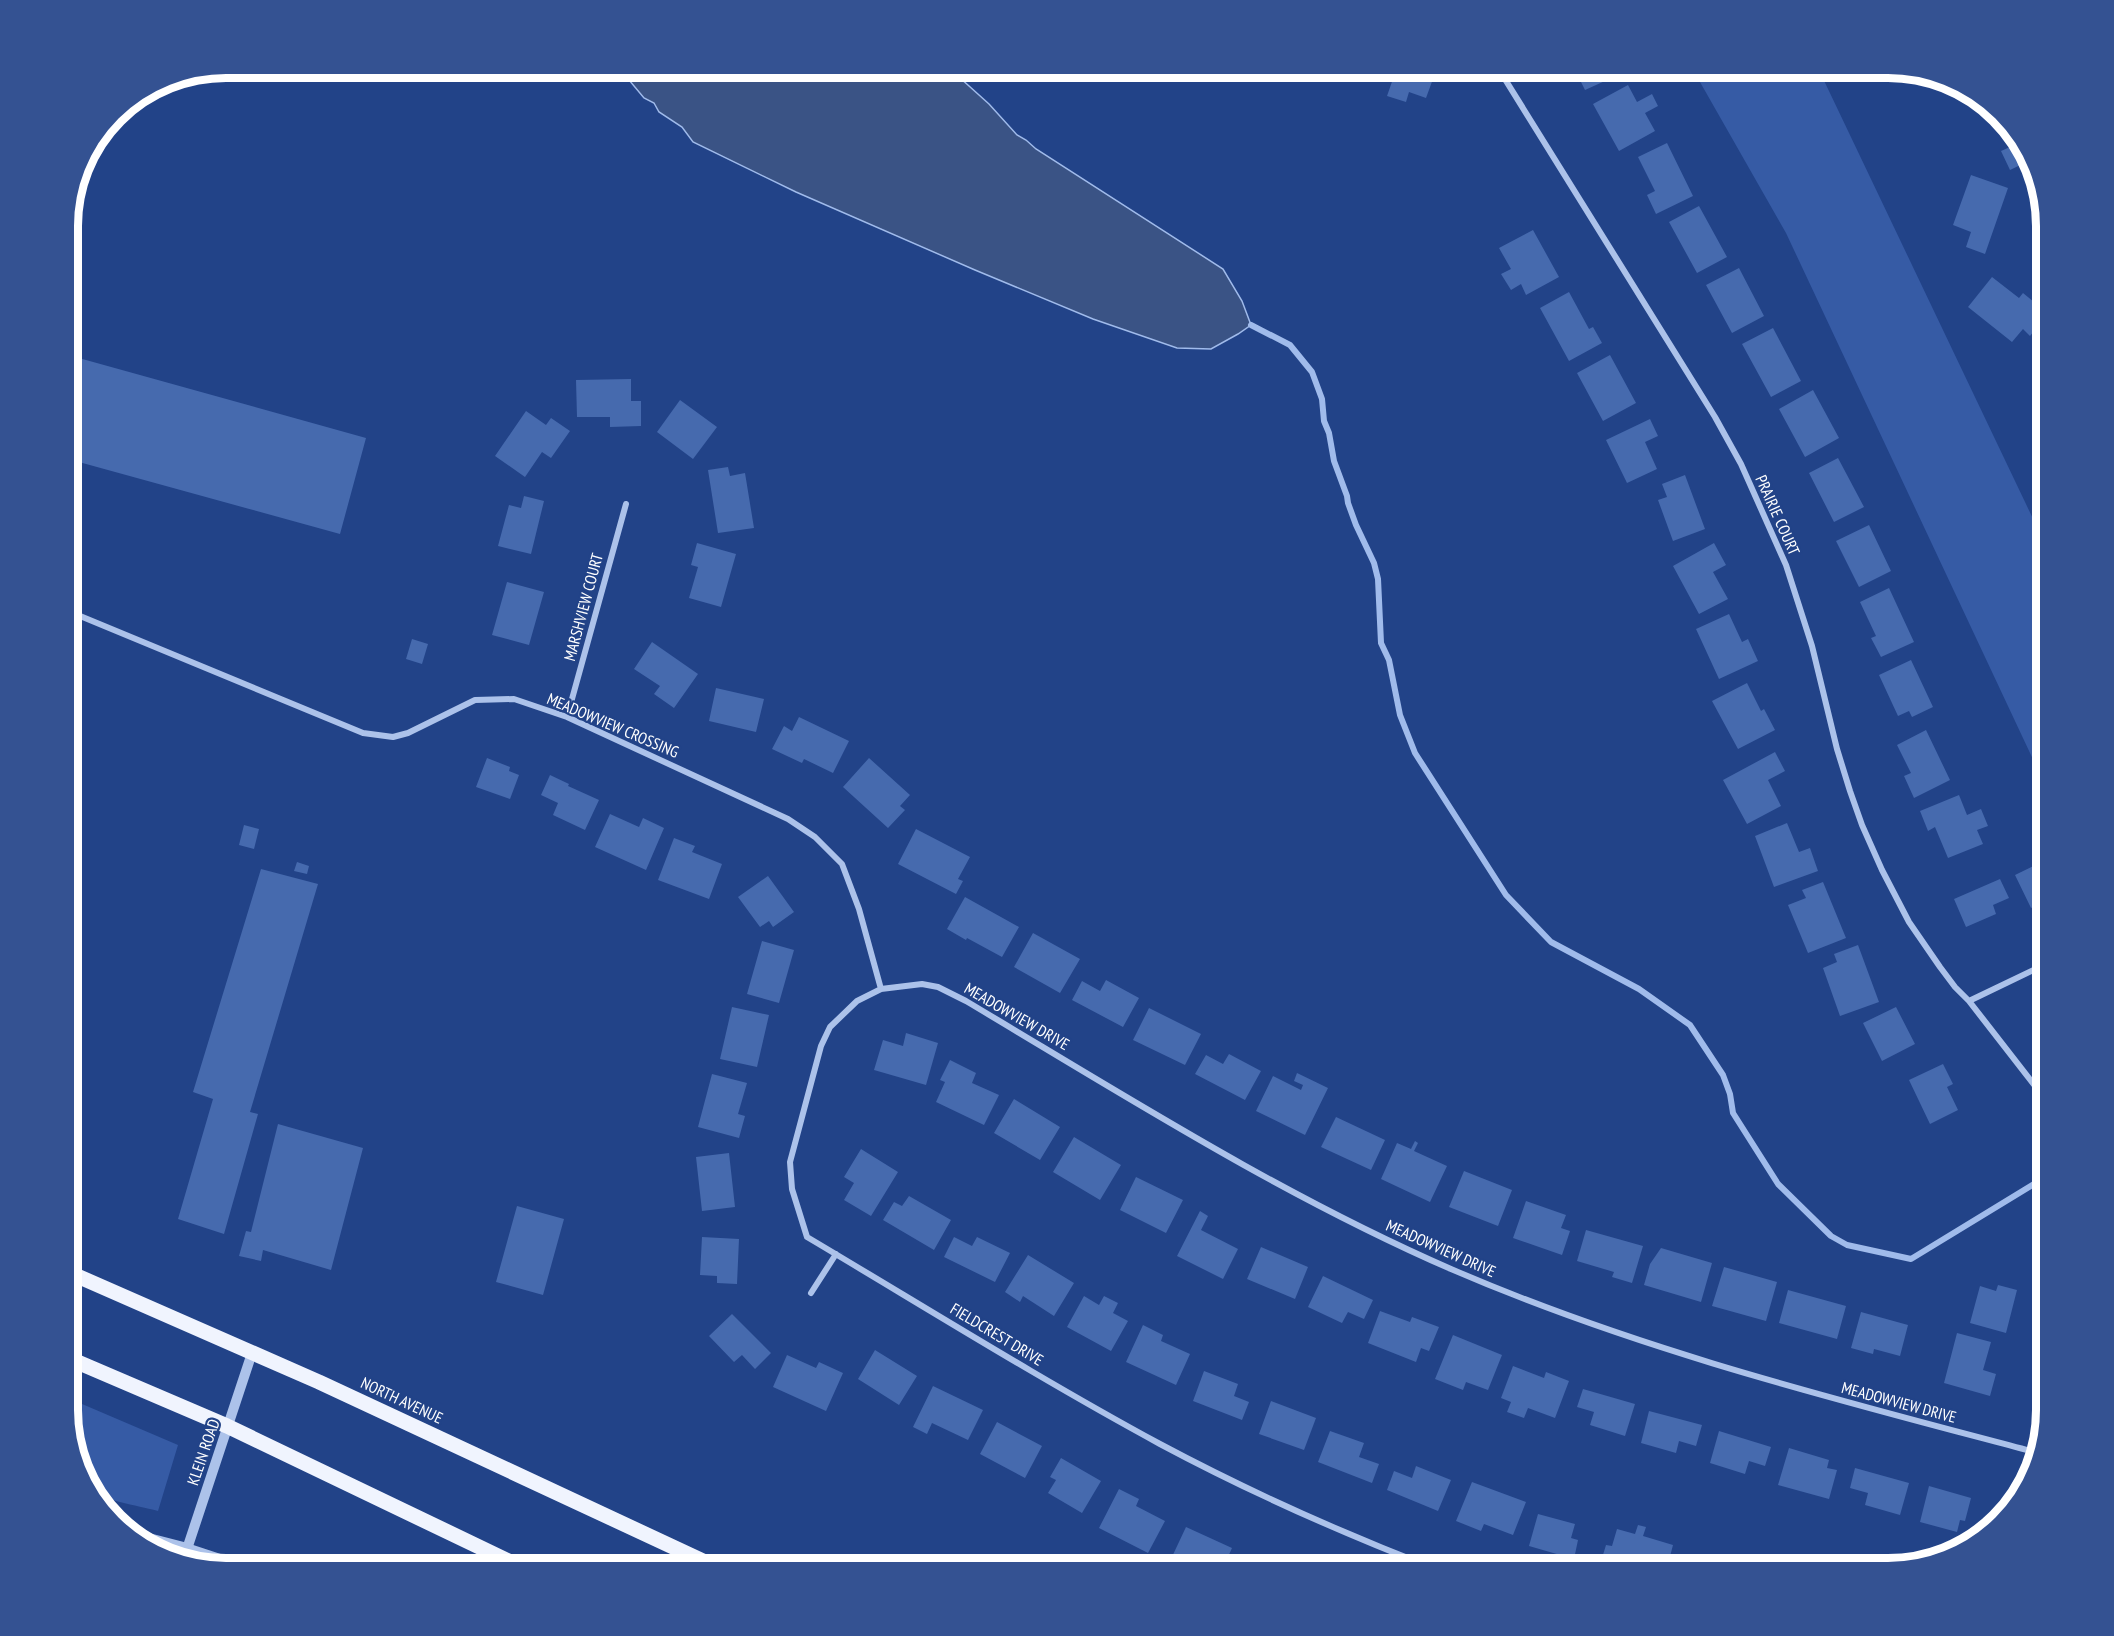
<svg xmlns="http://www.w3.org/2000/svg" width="2114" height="1636" viewBox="0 0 2114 1636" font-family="'PT Sans Narrow',sans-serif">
<rect width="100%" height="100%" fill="#224388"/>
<path fill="#365ba5" d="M1692,68H1818L2046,546V787L1786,233Z
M68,1398L178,1445L158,1511C147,1508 102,1499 95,1494C77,1481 68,1420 68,1398Z"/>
<path fill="#3a5385" stroke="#a0bbeb" stroke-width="1.5" d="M619,68H949L989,104L1017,135L1026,140L1036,149L1223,269L1242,301L1251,325L1238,334L1211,349L1177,348L1093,319L975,270L796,192L693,142L682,127L659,112L654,103L644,98Z"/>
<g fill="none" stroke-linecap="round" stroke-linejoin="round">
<path stroke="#a0bbeb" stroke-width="6" d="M1251,325L1290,345L1312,372L1322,399L1324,421L1329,433L1334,461L1347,496L1348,503L1356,525L1374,563L1378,579L1381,643L1389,660L1400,715L1415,753L1506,895L1551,942L1639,989L1690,1025L1723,1075L1730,1094L1733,1113L1778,1184L1831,1236L1847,1245L1911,1259L2044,1178"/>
</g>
<path fill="#466aae" d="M1379,68H1437L1426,98L1409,92L1406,102L1387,96L1395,73Z
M1574,68H1613L1616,76L1585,90Z
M1628,85L1637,102L1652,94L1658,106L1645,113L1655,131L1619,151L1593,104Z
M2010,131L2030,156L2031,160L2010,170L2001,151L2010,147L2003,135Z
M1667,143L1693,196L1656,214L1647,195L1655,191L1638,157Z
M1971,175L2008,188L1985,254L1966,247L1971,232L1953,225Z
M1699,206L1727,257L1697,273L1669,222Z
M1533,230L1559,277L1526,295L1521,284L1511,290L1501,274L1511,269L1499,248Z
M1739,268L1764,316L1732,333L1706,285Z
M1992,277L2019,298L2023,293L2046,312V316L2030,336L2023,329L2012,342L1968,307Z
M1569,292L1589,329L1593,327L1602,343L1569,361L1540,308Z
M1773,328L1801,381L1771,397L1742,344Z
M68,355L366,438L340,534L68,459Z
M1610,355L1636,403L1603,421L1577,373Z
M631,379V401H641V426L610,427V417H577L576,380Z
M1813,390L1839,438L1805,457L1779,409Z
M680,400L717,427L693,459L657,432Z
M526,411L546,425L551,418L570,431L551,458L542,452L525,477L495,456Z
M1650,419L1658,436L1645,442L1657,469L1627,483L1606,440Z
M1838,458L1864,507L1834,522L1809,473Z
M728,467L730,476L745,473L754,528L718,533L708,470Z
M1685,475L1705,529L1673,541L1658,500L1667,497L1662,484Z
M524,496L544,501L531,554L498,546L509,505L521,508Z
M1869,525L1891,571L1859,587L1836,541Z
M697,543L736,554L721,607L689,598L698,567L691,565Z
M1714,543L1726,565L1713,572L1728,599L1699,614L1673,566Z
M507,582L544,592L529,645L492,635Z
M1889,588L1914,642L1881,657L1871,638L1876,636L1860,602Z
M1729,614L1742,642L1748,639L1758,661L1719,679L1696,629Z
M412,639L428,644L422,664L406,659Z
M652,642L698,674L674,708L654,694L660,686L634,669Z
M1911,660L1933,707L1912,717L1909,711L1898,716L1879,675Z
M1747,683L1761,711L1764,709L1775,730L1738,749L1712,701Z
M716,688L764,699L756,732L709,721Z
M799,717L849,741L833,773L804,759L802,763L772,749L784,726L792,731Z
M1926,730L1950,780L1914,798L1904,776L1911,773L1897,745Z
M1775,752L1785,771L1768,780L1781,806L1747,824L1723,780Z
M487,758L510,767L509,771L519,775L510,799L476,787Z
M869,758L910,795L900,806L905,810L888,828L843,787Z
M550,775L569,784L568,786L599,800L585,830L553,815L558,803L541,795Z
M1959,795L1967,815L1981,809L1988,826L1977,830L1983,844L1948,858L1935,827L1928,831L1920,811Z
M610,814L639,827L643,818L664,828L646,870L595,847Z
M1787,823L1799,852L1810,848L1818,871L1774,887L1755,836Z
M244,825L259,829L254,849L239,845Z
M916,829L970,857L958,879L963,881L956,894L898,864Z
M674,838L695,846L692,852L722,864L709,899L658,880Z
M2046,860V900L2031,908L2015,875Z
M297,862L309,866L307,874L294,871Z
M261,869L318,884L250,1112L258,1114L224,1234L178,1219L213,1099L193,1092Z
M768,876L794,912L773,927L769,921L760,927L738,897Z
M2000,879L2009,898L1993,905L1996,914L1966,927L1954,899Z
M1823,882L1846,938L1808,953L1788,905L1806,898L1802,890Z
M965,897L1019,927L1002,957L967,938L966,940L947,929Z
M1033,933L1080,959L1060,993L1014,967Z
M762,941L794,950L779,1003L747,994Z
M1858,945L1879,1002L1840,1016L1823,968L1837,962L1834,954Z
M1106,980L1139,998L1123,1027L1072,1000L1082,981L1100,991Z
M732,1007L769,1015L757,1067L720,1059Z
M1896,1007L1915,1044L1882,1061L1863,1023Z
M1149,1008L1201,1034L1185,1065L1133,1040Z
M906,1033L938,1043L926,1085L874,1070L883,1040L903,1046Z
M1229,1054L1261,1071L1245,1100L1195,1074L1206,1055L1223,1064Z
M950,1060L976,1073L972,1083L999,1095L984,1125L936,1102L945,1082L940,1080Z
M1943,1064L1953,1084L1947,1087L1958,1110L1930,1124L1909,1080Z
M1297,1073L1328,1088L1305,1135L1256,1111L1273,1076L1301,1090L1303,1085L1294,1081Z
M712,1074L747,1083L738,1114L745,1116L739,1138L698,1127Z
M1014,1099L1060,1127L1040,1160L994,1133Z
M1336,1117L1385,1140L1371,1170L1321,1147Z
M278,1124L363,1148L331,1270L263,1250L261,1261L239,1256L246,1231L251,1232Z
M1074,1137L1121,1165L1100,1200L1053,1172Z
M1415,1141L1418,1143L1414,1151L1447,1166L1430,1202L1381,1179L1397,1143L1411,1149Z
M861,1149L898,1172L871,1216L844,1200L854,1183L844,1177Z
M729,1153L735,1207L702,1211L696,1157Z
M1464,1171L1512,1190L1498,1226L1449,1207Z
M1136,1177L1183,1200L1166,1233L1120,1210Z
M909,1196L951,1220L934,1250L883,1220L894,1202L902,1206Z
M1526,1201L1566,1215L1561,1228L1570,1231L1562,1255L1513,1238Z
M517,1206L564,1219L543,1295L496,1282Z
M1200,1211L1208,1216L1201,1230L1238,1249L1223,1279L1177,1256Z
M1586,1230L1643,1246L1632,1283L1612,1277L1614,1272L1577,1261Z
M702,1237L739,1239L737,1284L717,1283V1276L700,1275Z
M954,1237L972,1246L977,1237L1010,1253L995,1282L944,1257Z
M1261,1247L1308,1267L1295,1299L1247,1279Z
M1661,1248L1712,1263L1701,1302L1644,1285L1650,1264Z
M1028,1255L1074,1283L1054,1316L1023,1296L1020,1302L1005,1292Z
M1724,1267L1777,1282L1766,1321L1712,1306Z
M1323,1276L1373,1300L1364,1319L1348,1312L1342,1323L1308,1307Z
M1998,1285L2017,1290L2006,1333L1970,1323L1980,1286L1996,1291Z
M1788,1290L1846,1306L1837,1339L1779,1323Z
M1084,1296L1099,1305L1104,1296L1118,1303L1113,1313L1128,1321L1111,1351L1067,1327Z
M1380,1311L1410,1322L1412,1317L1439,1327L1429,1351L1421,1348L1416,1362L1368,1343Z
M1861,1312L1908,1325L1900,1356L1874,1349L1873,1354L1851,1348Z
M732,1314L771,1353L755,1369L742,1355L734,1362L709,1336Z
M1143,1325L1163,1335L1161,1341L1190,1354L1176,1385L1126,1362Z
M1957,1333L1991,1342L1983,1370L1996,1374L1990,1396L1944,1383Z
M1453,1335L1502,1355L1488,1390L1466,1382L1463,1390L1435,1379Z
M875,1350L917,1376L899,1405L858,1379Z
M787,1355L816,1368L819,1362L843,1373L826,1411L773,1387Z
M1513,1366L1544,1378L1546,1372L1569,1381L1555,1418L1528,1408L1524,1418L1507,1412L1511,1402L1501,1398Z
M1204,1371L1238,1384L1234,1396L1249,1402L1242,1420L1193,1401Z
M933,1386L983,1410L968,1440L932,1423L927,1434L913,1427Z
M1583,1389L1635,1404L1625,1436L1590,1425L1594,1412L1577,1407Z
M1271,1401L1316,1418L1304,1450L1259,1434Z
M1649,1411L1702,1425L1696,1446L1679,1441L1676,1453L1641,1443Z
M997,1422L1042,1446L1025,1478L980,1454Z
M1330,1431L1364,1443L1359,1457L1379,1464L1372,1483L1318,1462Z
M1719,1431L1771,1447L1765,1466L1749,1461L1745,1474L1710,1463Z
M1789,1448L1829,1460L1827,1468L1837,1470L1829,1499L1778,1485Z
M1061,1458L1101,1481L1082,1513L1048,1493L1056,1480L1050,1477Z
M1416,1466L1451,1480L1438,1511L1387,1490L1394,1471L1412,1478Z
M1855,1468L1909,1483L1900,1515L1865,1505L1868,1493L1850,1488Z
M1472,1482L1526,1502L1513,1535L1484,1524L1481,1531L1456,1521Z
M1929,1486L1971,1498L1965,1521L1960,1520L1957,1532L1920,1522Z
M1119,1489L1139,1499L1136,1506L1165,1521L1148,1553L1099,1528Z
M1538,1514L1575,1524L1571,1538L1578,1540L1574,1559L1529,1546Z
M1638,1525L1646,1527L1643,1536L1673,1545L1667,1568H1634L1623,1566L1622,1568H1599L1606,1545L1612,1546L1617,1529L1635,1534Z
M1186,1527L1232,1548L1223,1568H1192L1171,1559Z
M1245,1556L1274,1568H1239Z
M1687,1556L1728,1568H1683Z"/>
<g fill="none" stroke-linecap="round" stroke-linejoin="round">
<path stroke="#acc2ea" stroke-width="6" d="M1498,68L1715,417L1741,464L1786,565L1812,646L1837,749L1850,791L1862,825L1882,870L1909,922L1940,967L1955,987L1969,1001L2039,1091L2046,1107
M68,611L363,733L393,737L408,733L475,700L514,699L567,717L788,819L815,837L842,864L859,909L881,989
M567,717L626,504
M1969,1001L2046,964
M811,1293L836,1254
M2018,1498L2046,1392
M125,1530L187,1546L254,1568
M1433,1568C1340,1532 1248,1491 1160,1444C1040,1379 925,1307 807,1237L792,1189L790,1162L821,1046L830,1027L857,1001L881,989L922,984L938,987L966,1001C1124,1095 1281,1195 1451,1269C1638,1350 1835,1399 2031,1451"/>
<path stroke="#acc2ea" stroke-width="10" d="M183,1561L252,1353"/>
<path stroke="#f0f4fe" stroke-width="15" d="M68,1272L319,1382L718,1568
M68,1358L227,1426L523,1568"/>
</g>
<g text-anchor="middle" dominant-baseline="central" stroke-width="4.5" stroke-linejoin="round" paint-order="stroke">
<g font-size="16" fill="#fff" stroke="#224388">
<text transform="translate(1778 515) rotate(66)">PRAIRIE COURT</text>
<text transform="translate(583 607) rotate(-75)">MARSHVIEW COURT</text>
<text transform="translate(613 725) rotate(23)">MEADOWVIEW CROSSING</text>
<text transform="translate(1017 1016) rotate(30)">MEADOWVIEW DRIVE</text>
<text transform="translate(1441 1248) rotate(24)">MEADOWVIEW DRIVE</text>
<text transform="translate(997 1334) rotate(31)">FIELDCREST DRIVE</text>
<text transform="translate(402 1400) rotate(25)">NORTH AVENUE</text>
<text transform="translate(1899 1402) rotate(15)">MEADOWVIEW DRIVE</text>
<text transform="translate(203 1452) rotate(-71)">KLEIN ROAD</text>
</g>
</g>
<path d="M0 0H2114V1636H0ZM226 78H1888A148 148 0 0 1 2036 226V1410A148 148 0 0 1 1888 1558H226A148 148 0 0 1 78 1410V226A148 148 0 0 1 226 78Z" fill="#345292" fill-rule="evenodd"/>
<path fill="none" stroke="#fff" stroke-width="8" d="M226 78H1888A148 148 0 0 1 2036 226V1410A148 148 0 0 1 1888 1558H226A148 148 0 0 1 78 1410V226A148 148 0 0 1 226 78Z"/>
</svg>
